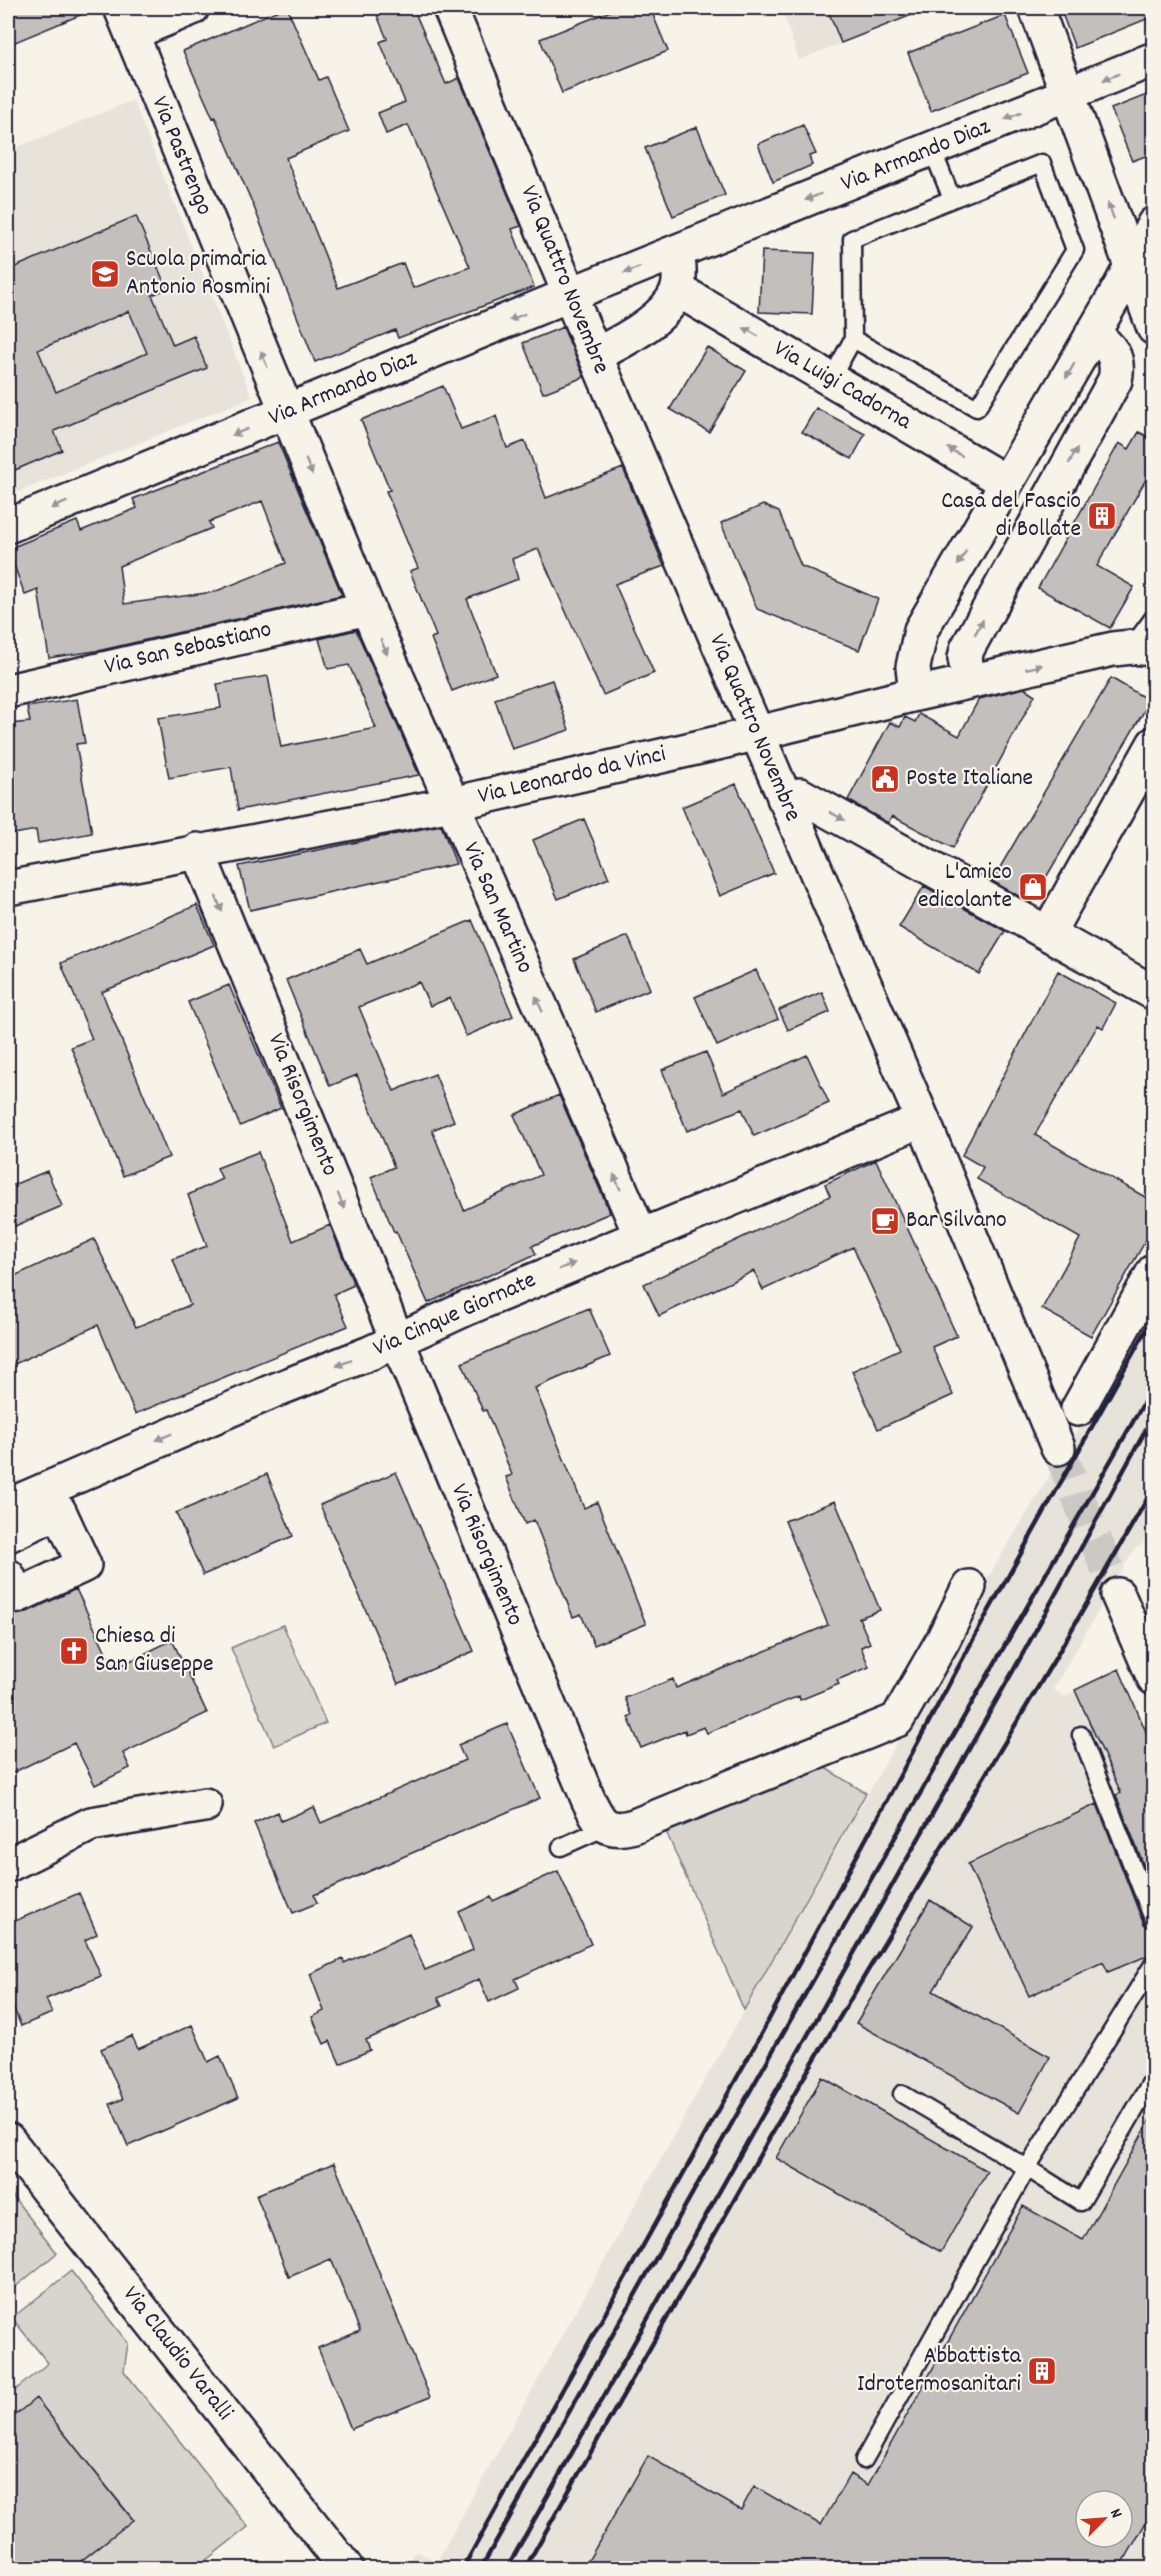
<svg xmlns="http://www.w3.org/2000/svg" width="1161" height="2576" viewBox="0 0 1161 2576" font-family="Dekko,sans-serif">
<rect width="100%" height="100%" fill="#f7f3e8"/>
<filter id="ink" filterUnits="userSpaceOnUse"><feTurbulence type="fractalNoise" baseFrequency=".0167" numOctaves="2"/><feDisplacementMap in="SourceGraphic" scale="12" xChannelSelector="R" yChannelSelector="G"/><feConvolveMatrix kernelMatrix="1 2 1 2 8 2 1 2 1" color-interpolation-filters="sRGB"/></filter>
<g filter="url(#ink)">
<path fill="#e7e3db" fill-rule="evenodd" d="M781,8H929L799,60Z
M133,100L252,397L8,496V151Z
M1153,1281V1524L1142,1545L1135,1548L1053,1689L1065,1697L1075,1690L1119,1669L1153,1750V2568H406L416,2551L437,2561L702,2085L952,1646L978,1594L1081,1423ZM1086,2501H1122V2537H1086Z"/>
<path fill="#d8d5cf" stroke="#7d7c85" stroke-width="1.5" d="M283,1625L326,1723L274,1746L231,1648Z
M822,1766L866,1793L744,2010L665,1829Z
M8,2190L57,2253L8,2293Z
M71,2271L128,2343L124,2371L248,2527L196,2568H71L133,2519L36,2399L8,2421V2396L48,2363L12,2318Z"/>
<path fill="#c2bfbd" stroke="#22223b" stroke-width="1.5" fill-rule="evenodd" d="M8,8H97L8,45Z
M283,8H287L319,80L326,77L349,131L286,158L338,288L403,263L413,288L470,267L408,125L386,134L378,113L405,102L380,42L387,39L374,8H413L446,84L459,78L521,226L512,229L534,287L398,338L395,330L315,362L254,207L215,117L213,118L183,51Z
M618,8H650L668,51L562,93L540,39Z
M827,8H927V9L841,43Z
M1060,8H1154V16L1075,48Z
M1005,15L1028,73L931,111L908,53Z
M1154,92V153L1132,161L1111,109Z
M803,125L816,154L809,156L812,165L773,182L758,144Z
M697,127L725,195L673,216L645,148Z
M136,216L167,289L152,295L173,345L194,336L207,368L54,431L62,450L8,473V270ZM129,311L147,353L56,392L38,350Z
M762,251L815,253L812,314L759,312Z
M563,327L584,377L543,393L523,343Z
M707,347L746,371L709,432L670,409Z
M443,386L461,429L496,416L507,448L525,441L546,498L623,468L664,566L615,584L654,673L603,695L538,549L512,559L518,579L467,599L496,674L452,691L431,638L436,636L410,571L418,568L386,491L390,490L361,420Z
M816,408L865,434L852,459L802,432Z
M1139,432L1154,440V465L1097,566L1134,587L1110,628L1038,588L1119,443L1129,449Z
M278,442L342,595L102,650L49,658L38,590L25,595L8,549L77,521L81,531L137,508L133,499ZM262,501L286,563L214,592L124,604L119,566L212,528L209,522Z
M763,505L779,512L801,566L878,599L859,650L757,609L721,523Z
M356,630L419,775L238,810L231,767L169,778L158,718L221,708L217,684L268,676L281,747L376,728L349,665L328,669L319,639Z
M1111,678L1150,701L1031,903L992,881Z
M552,680L569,730L512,749L495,699Z
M1024,688L1035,695L953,848L892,816L888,823L848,800L890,722L900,727L905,717L915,722L919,714L959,736L979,699Z
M77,699L85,743L76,744L92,833L38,843L36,830L8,835V724L30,722L27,707Z
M736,784L774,873L720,896L682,807Z
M584,819L609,878L558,899L533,840Z
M441,825L456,864L250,910L239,866Z
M924,886L1005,931L979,974L899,927Z
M197,905L214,945L102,992L169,1157L123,1176L71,1047L92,1039L61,963Z
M472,920L513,1016L466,1036L450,998L430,1006L419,982L359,1007L394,1091L435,1074L454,1121L432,1130L464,1210L541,1175L514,1115L559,1095L610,1213L532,1246L536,1254L428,1303L396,1231L394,1232L371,1177L394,1167L357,1075L330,1086L286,980L360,949L367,964Z
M628,936L650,989L596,1012L574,959Z
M756,970L778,1019L717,1046L695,997Z
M1058,971L1116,1003L1103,1028L1098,1025L1035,1135L1154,1202V1226L1091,1336L1042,1309L1080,1238L977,1179L983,1167L962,1155Z
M229,985L281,1108L240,1126L188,1002Z
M822,992L830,1012L788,1030L779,1010Z
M706,1052L723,1093L807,1055L829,1103L754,1136L742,1109L687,1131L662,1070Z
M258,1152L293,1241L330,1225L354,1285L334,1294L348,1326L135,1414L98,1325L8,1367V1279L94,1239L136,1327L190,1305L173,1259L207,1246L188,1195L222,1179L217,1168Z
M876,1160L957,1336L932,1347L953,1395L878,1429L852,1371L900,1349L853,1247L763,1290L754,1271L659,1316L644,1284L830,1196L825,1184Z
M47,1171L62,1206L8,1229V1187Z
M589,1308L610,1356L535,1388L584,1508L597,1502L646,1624L594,1645L581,1614L573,1617L534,1520L525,1524L506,1477L512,1475L486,1410L483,1411L462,1363Z
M396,1472L474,1651L398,1684L320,1505Z
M267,1474L293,1536L203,1575L176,1513Z
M835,1501L880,1610L859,1618L870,1643L861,1647L869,1667L837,1680L839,1684L800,1700L799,1696L707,1733L704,1727L686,1734L685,1730L641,1748L628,1717L632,1715L625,1698L673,1679L676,1688L828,1625L785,1521Z
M76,1589L114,1669L172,1640L207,1713L123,1753L130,1768L95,1785L74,1743L8,1775V1612L16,1615L25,1613Z
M1119,1669L1154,1750V1891L1116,1795L1121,1793L1075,1690Z
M507,1724L540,1798L314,1895L317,1903L293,1913L254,1823L278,1812L281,1821L314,1807L321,1823L465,1760L458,1745Z
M1097,1804L1144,1925L1154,1931V1953L1108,1972L1103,1962L1029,1996L968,1864Z
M558,1871L591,1944L515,1979L519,1988L489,2002L479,1979L438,1998L442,2006L366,2040L370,2050L340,2064L330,2041L324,2044L312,2017L324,2011L310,1974L343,1959L344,1963L409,1934L425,1970L473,1950L459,1912L491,1897L493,1901Z
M79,1893L97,1934L85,1940L101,1976L46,1999L52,2013L21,2026L8,1994V1924Z
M930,1900L973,1927L933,1991L1050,2057L1019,2113L856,2023Z
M192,2025L208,2062L220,2056L238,2098L128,2146L110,2104L123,2099L101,2049L132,2036L138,2049Z
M822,2077L987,2171L941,2252L776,2158Z
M1154,2113V2508L1120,2568H584L648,2456L741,2510L754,2486L821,2525L850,2474L868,2485L1023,2206L1083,2240ZM1086,2501H1122V2537H1086Z
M334,2163L430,2397L351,2429L318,2348L360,2331L331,2259L289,2277L256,2195Z
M36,2398L133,2520L72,2568H16L8,2558V2421Z"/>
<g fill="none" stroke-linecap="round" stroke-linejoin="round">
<path stroke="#ccc9c5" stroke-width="33" stroke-dasharray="33 16" stroke-linecap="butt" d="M1058,1448L1118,1595"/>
<g stroke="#22223b" stroke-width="21">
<path id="lane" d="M932,149L952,199
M831,379L853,339L852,239L1042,163L1075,250L977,408L853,339
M1132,647L1154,617
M1081,1735L1154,1921
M561,1847L606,1827
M1154,1963L1027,2168L1081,2202L1154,2077
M864,2460L1027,2168L902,2094"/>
</g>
<g stroke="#22223b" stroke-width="38">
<path id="street" d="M121,8L377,631L641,1236
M450,8L595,355L924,1123L1058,1448
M1036,8L1154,328
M132,33L192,8
M678,290L1006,482
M595,355C622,342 665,320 677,291C680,284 679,274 679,267
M8,526L571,294L1154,59
M969,682L965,658L967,649L1115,380C1120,357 1111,346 1092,334
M8,691L368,608
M916,694L913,667L921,630L1120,287L1154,224
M784,798L800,795L1154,993
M197,850L406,1362L588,1799C600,1823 605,1834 634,1826L897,1720L943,1640L969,1587
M8,888L452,804L722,742L916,694L1113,649L1132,647L1154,649
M1048,933L1154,744
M1078,1409L1154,1271
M8,1506L273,1391L370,1353L465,1309L903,1128
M8,1535L59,1511L84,1565L17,1596L8,1576
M1118,1595L1154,1678
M8,1865L91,1824L205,1805
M8,2140L346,2568"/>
</g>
<use href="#lane" stroke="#f7f3e8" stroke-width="16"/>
<use href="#street" stroke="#f7f3e8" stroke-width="33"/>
<path stroke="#22223b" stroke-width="4.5" d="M463,2568L754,2047L982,1623L1154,1316
M481,2568L771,2054L1154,1385
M507,2568L1026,1648L1154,1415
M525,2568L804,2077L1053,1662L1154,1487"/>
</g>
<defs><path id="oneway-solid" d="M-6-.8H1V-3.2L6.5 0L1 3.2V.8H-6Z" transform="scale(1.5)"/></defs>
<g fill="#97959a">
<use href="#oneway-solid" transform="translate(1111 77) rotate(158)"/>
<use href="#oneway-solid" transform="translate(1013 116) rotate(158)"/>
<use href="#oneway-solid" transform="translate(813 197) rotate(158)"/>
<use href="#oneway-solid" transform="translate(1111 211) rotate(-110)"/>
<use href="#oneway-solid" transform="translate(632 270) rotate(159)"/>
<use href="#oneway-solid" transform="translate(517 317) rotate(157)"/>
<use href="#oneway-solid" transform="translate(751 332) rotate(-150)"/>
<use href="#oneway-solid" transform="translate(264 359) rotate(-112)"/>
<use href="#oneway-solid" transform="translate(1070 371) rotate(120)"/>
<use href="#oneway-solid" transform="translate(240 432) rotate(158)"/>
<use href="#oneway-solid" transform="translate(955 452) rotate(-150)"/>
<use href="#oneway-solid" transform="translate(1073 456) rotate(-61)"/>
<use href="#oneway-solid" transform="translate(309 467) rotate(67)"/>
<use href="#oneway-solid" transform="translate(59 505) rotate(158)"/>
<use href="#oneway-solid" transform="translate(962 558) rotate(120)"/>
<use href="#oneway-solid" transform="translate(979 627) rotate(-61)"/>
<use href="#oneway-solid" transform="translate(384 647) rotate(67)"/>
<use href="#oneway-solid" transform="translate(1034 667) rotate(-13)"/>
<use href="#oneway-solid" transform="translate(837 816) rotate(29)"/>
<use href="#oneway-solid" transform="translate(219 904) rotate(68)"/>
<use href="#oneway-solid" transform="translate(539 1004) rotate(-114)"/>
<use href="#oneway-solid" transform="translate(617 1182) rotate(-114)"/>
<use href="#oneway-solid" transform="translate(341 1201) rotate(68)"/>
<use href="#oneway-solid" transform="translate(567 1266) rotate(-22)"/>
<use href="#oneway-solid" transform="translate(344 1363) rotate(159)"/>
<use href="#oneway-solid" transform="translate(164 1437) rotate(157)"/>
</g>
</g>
<defs>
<g id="school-square" transform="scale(1.5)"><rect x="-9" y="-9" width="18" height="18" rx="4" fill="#c8321e" stroke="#f7f3e8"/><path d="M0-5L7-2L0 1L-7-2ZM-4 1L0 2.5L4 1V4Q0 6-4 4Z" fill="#fff"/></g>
<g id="building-square" transform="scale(1.5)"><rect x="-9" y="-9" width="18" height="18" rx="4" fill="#c8321e" stroke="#f7f3e8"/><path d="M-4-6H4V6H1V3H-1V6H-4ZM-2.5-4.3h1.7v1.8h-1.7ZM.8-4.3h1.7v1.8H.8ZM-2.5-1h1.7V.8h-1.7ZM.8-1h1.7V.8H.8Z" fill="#fff"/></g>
<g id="civic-square" transform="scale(1.5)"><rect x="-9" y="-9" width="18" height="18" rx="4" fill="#c8321e" stroke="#f7f3e8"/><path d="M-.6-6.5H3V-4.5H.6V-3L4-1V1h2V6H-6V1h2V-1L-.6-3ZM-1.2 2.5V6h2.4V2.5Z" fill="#fff"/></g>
<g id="shop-square" transform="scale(1.5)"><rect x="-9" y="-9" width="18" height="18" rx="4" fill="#c8321e" stroke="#f7f3e8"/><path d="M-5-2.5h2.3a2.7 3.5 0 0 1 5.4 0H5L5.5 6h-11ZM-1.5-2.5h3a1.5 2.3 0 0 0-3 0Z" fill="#fff"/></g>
<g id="cafe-square" transform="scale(1.5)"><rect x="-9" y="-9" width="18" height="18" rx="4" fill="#c8321e" stroke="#f7f3e8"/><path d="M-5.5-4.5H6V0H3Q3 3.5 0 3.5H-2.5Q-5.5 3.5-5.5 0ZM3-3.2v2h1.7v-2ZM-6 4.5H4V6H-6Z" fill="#fff"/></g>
<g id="church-square" transform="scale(1.5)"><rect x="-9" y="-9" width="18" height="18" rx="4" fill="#c8321e" stroke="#f7f3e8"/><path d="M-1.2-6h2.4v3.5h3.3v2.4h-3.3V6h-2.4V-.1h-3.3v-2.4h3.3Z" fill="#fff"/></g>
</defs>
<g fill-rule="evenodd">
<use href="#school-square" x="105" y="274"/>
<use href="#building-square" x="1102" y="516"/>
<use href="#civic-square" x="885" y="779"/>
<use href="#shop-square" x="1033" y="887"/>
<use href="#cafe-square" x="885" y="1221"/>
<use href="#church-square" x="74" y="1651"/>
<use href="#building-square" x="1042" y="2371"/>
</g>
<g text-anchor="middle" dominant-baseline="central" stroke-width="4.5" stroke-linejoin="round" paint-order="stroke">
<g font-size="24" fill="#22223b" stroke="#f7f3e8">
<text transform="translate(181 156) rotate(68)">Via Pastrengo</text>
<text transform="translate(916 156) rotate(-22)">Via Armando Diaz</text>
<text transform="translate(564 280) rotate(68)">Via Quattro Novembre</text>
<text transform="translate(842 386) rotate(30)">Via Luigi Cadorna</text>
<text transform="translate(343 389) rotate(-23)">Via Armando Diaz</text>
<text transform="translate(188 649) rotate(-13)">Via San Sebastiano</text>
<text transform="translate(754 728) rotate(67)">Via Quattro Novembre</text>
<text transform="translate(572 776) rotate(-13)">Via Leonardo da Vinci</text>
<text transform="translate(497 908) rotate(66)">Via San Martino</text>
<text transform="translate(302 1105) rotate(68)">Via Risorgimento</text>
<text transform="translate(455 1315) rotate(-24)">Via Cinque Giornate</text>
<text transform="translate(486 1555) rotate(67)">Via Risorgimento</text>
<text transform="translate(177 2354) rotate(52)">Via Claudio Varalli</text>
</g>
<g font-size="24" fill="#22223b" stroke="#f7f3e8" text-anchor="start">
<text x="126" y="260">Scuola primaria<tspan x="126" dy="28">Antonio Rosmini</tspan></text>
<text x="1081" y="502" text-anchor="end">Casa del Fascio<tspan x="1081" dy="28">di Bollate</tspan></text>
<text x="906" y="779">Poste Italiane</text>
<text x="1012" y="873" text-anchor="end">L'amico<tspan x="1012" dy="28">edicolante</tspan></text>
<text x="906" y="1221">Bar Silvano</text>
<text x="95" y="1637">Chiesa di<tspan x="95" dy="28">San Giuseppe</tspan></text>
<text x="1021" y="2357" text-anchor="end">Abbattista<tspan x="1021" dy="28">Idrotermosanitari</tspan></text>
</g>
</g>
<rect width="1161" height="2576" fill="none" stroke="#f7f3e8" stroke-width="30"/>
<rect x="15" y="15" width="1131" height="2546" fill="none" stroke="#22223b" stroke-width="2" filter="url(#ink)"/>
<g transform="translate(1104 2519) rotate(65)"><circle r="28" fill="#f7f3e8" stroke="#a29fa3" stroke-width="1.5"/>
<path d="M0-4.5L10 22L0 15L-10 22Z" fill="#c8321e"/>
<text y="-9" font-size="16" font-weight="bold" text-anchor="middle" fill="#22223b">N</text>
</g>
</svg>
